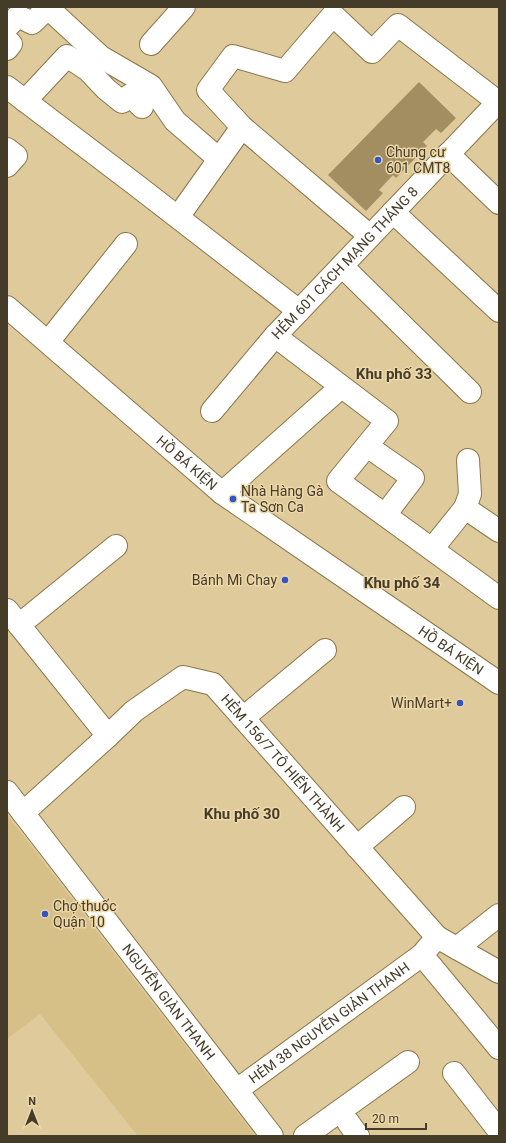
<svg xmlns="http://www.w3.org/2000/svg" width="506" height="1143" viewBox="0 0 506 1143" font-family="Roboto,sans-serif">
<rect width="100%" height="100%" fill="#dfca9b"/>
<path fill="#d7bf88" d="M7,815L255,1136H138L40,1014L7,1039Z"/>
<path fill="#a28e61" d="M419,82L456,118L441,133L436,129L423,142L427,146L396,178L393,175L379,190L383,193L366,211L328,175Z"/>
<g fill="none" stroke-linecap="round" stroke-linejoin="round">
<g stroke="#8a764a" stroke-width="24">
<g id="minor">
<path d="M48,8L101,57L151,86L175,121L219,159"/>
<path d="M7,27L18,16L32,23L49,7"/>
<path d="M7,40L11,44L7,49"/>
<path d="M151,44L184,7"/>
<path d="M7,87L136,185L299,311"/>
<path d="M25,101L67,56L88,70L106,89L122,102L130,95L142,107"/>
<path d="M7,149L16,156L7,166"/>
<path d="M448,154L499,203"/>
<path d="M393,212L499,311"/>
<path d="M178,217L242,127"/>
<path d="M370,236L242,127L208,90L233,56L285,71L333,15L372,52L398,25L498,102"/>
<path d="M342,266L470,392"/>
<path id="s1" d="M7,307L222,493L499,683"/>
<path d="M275,336L387,421L338,481L499,598"/>
<path d="M48,342L126,244"/>
<path id="s2" d="M212,411L275,336L499,101"/>
<path d="M367,446L413,478L385,515"/>
<path d="M222,493L341,387"/>
<path d="M465,508L499,531"/>
<path d="M432,549L465,508L470,494L468,460"/>
<path d="M7,610L108,736L23,813"/>
<path d="M19,625L116,546"/>
<path d="M243,718L325,650"/>
<path id="s3" d="M108,736L134,711L183,677L213,684L437,937"/>
<path id="s4" d="M7,792L272,1136"/>
<path d="M357,847L404,807"/>
<path d="M457,948L499,915"/>
<path d="M499,972L437,937L422,955L499,1048"/>
<path d="M454,1073L499,1131"/>
<path id="s5" d="M237,1090L422,955"/>
<path d="M348,1122L358,1136"/>
<path d="M305,1136L408,1062"/>
</g>
</g>
<use href="#minor" stroke="#fff" stroke-width="22"/>
</g>
<g fill="#3255c5" stroke="#edd7a8" stroke-width="1.5">
<circle cx="378" cy="160" r="4"/>
<circle cx="233" cy="499" r="4"/>
<circle cx="285" cy="580" r="4"/>
<circle cx="460" cy="703" r="4"/>
<circle cx="45" cy="914" r="4"/>
</g>
<g text-anchor="middle" dominant-baseline="central" stroke-width="3" stroke-linejoin="round" paint-order="stroke">
<g font-size="14" fill="#443c29" stroke="#edd7a8" text-anchor="start">
<text x="386" y="152">Chung cư<tspan x="386" dy="16">601 CMT8</tspan></text>
<text x="241" y="491">Nhà Hàng Gà<tspan x="241" dy="16">Ta Sơn Ca</tspan></text>
<text x="277" y="580" text-anchor="end">Bánh Mì Chay</text>
<text x="452" y="703" text-anchor="end">WinMart+</text>
<text x="53" y="906">Chợ thuốc<tspan x="53" dy="16">Quận 10</tspan></text>
</g>
<g font-size="14" fill="#443c29" stroke="#edd7a8">
<text stroke="none"><textPath href="#s2" startOffset="199">HẺM 601 CÁCH MẠNG THÁNG 8</textPath></text>
<text stroke="none"><textPath href="#s1" startOffset="238">HỒ BÁ KIỆN</textPath></text>
<text stroke="none"><textPath href="#s1" startOffset="562">HỒ BÁ KIỆN</textPath></text>
<text stroke="none"><textPath href="#s3" startOffset="232">HẺM 156/7 TÔ HIẾN THÀNH</textPath></text>
<text stroke="none"><textPath href="#s4" startOffset="265">NGUYỄN GIÀN THANH</textPath></text>
<text stroke="none"><textPath href="#s5" startOffset="114">HẺM 38 NGUYỄN GIẢN THANH</textPath></text>
</g>
<g font-size="15" font-weight="bold" fill="#443c29" stroke="#edd7a8">
<text x="394" y="374">Khu phố 33</text>
<text x="402" y="583">Khu phố 34</text>
<text x="242" y="814">Khu phố 30</text>
</g>
</g>
<rect width="506" height="1143" fill="none" stroke="#443c29" stroke-width="16"/>
<g transform="translate(32 1111)" stroke="#edd7a8" stroke-width="3" paint-order="stroke">
<path d="M0-3L7 15L0 10L-7 15Z" fill="#443c29"/>
<text y="-6" font-size="11" font-weight="bold" text-anchor="middle" fill="#443c29">N</text>
</g>
<path d="M366 1123v6h60v-6" fill="none" stroke="#443c29" stroke-width="2"/>
<text x="372" y="1123" font-size="12" fill="#443c29" stroke="#edd7a8" stroke-width="3" paint-order="stroke">20 m</text>
</svg>
